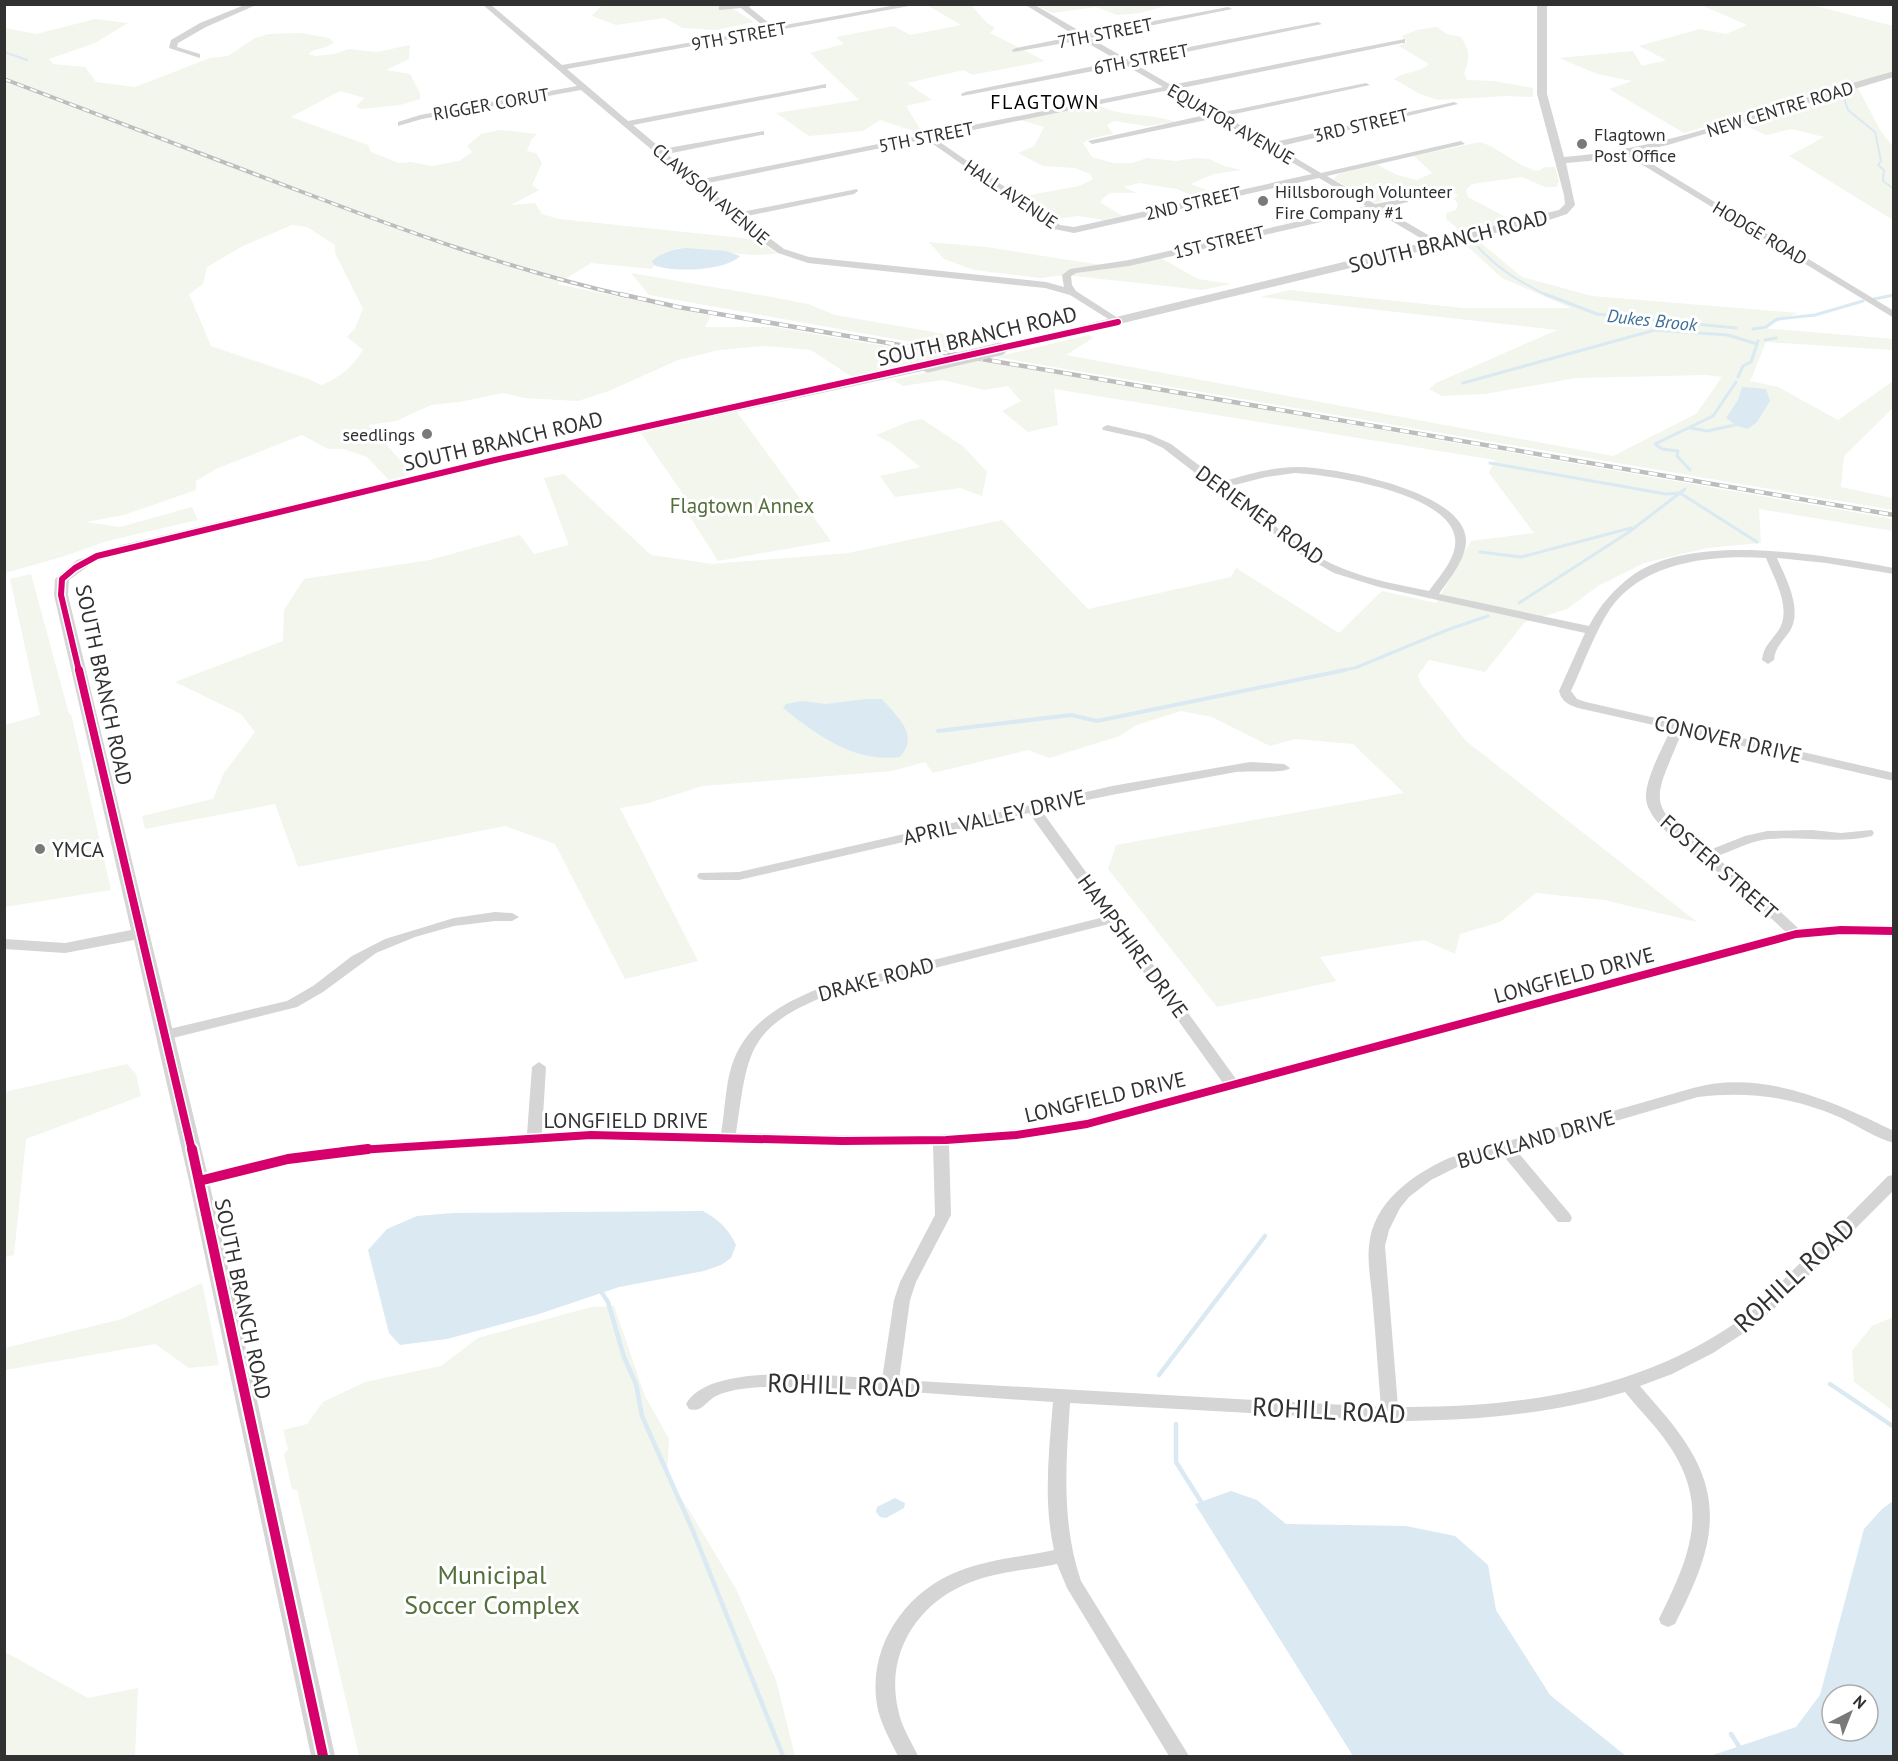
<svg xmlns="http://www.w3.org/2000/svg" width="1898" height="1761" viewBox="0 0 1898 1761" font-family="'PT Sans',sans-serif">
<rect width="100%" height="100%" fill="#fff"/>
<path fill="#f2f6ed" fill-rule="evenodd" d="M725,4L754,22L716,30L683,28L664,18L616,25L592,16L602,5Z
M927,5H971L987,23L995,28L990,33L1045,61L972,75L964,70L907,83L932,100L906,106L923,134L880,120L863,131L809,136L776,113L859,100L810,53L844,44L836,37L894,26L910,35L961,25Z
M1036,5H1168L1140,13L1117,15L1096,7L1052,13Z
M1701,5H1812L1893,26V71L1684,133L1609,89L1632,81L1597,74L1559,58L1633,51L1642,66L1666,60L1639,46L1700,29L1726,34L1747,25Z
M95,19L128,23L95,43L49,59L53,64L85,67L96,82L135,87L210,58L228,56L255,38L269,34L301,33L329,38L334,42C326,50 316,47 308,54L316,56L334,54L349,49L377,52L410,45L409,59L386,70L410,74L420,93V99L400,105L361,109L356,106L365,98L340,91L291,117L368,145L371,152L399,163L411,162L432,166L459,161L472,152L467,146L481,134L500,130L537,134L531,140L527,151L536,153L542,163L532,185L539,190L511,205L535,203L542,214L559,219L743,238L757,241L778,254L752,255L678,248L662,253L652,269L591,263L557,284L711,316L705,327H774L943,356L852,377L811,350L764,346L719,350L678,360L609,391L578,401L524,398L503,393L459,402L431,405L396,421L368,425L404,464L406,476L389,480L367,457L344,449H328L302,435L216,469L196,481V490L124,515L86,522L120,527L192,507L198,520L107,541L65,556L5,573V28L36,34ZM292,225L307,227L335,245V253L363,309L355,328L347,337L363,350C352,368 339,378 321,385L309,379L211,346L189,294L203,284L207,267L243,246Z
M1437,27L1446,34L1461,37C1470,51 1470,58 1464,73L1467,80L1494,81L1533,88V97L1505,96L1438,100L1420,94L1394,79C1405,71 1420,73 1429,64L1399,46L1407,42L1402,36L1417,30Z
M1858,88L1880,130L1893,147V220L1789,156L1824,137L1791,129L1766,135L1742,124Z
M1098,105C1122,118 1148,112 1175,122L1147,126L1114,121L1107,125L1113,134L1092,138L1083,143L1092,157L1113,163H1132L1147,158L1176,161L1196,158L1209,159L1224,166L1242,170L1214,174L1190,184L1219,194L1200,199L1177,189L1139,183L1124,187L1137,193H1110L1102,199L1101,203L1123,216L1103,220L1078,216L1056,219L1033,205L1025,196L1079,186L1093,179L1090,174L1075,168L1043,166L1018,153L1034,146L1044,127L1020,120Z
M1480,142C1501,148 1517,167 1538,171L1545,167H1555L1559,181L1556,187H1545L1522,177L1472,184L1466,190L1468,197L1513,221L1459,233L1456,227L1446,219V213L1456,210L1458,204L1454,199L1458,195L1444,189L1375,203L1334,179L1338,174L1376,164L1397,175L1417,180L1432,173L1414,156Z
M929,242L986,247L1114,267L1159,257L1198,279L1231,284L1202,290L1065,275L1040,278L974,270L944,259Z
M1481,243L1522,277L1592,296L1798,313L1762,328L1893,339V350L1766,342L1750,381L1778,387L1838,420L1893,381V408L1844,456L1841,487L1893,498V510L996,357L1089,335L1093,338L1066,355L1613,456L1696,414L1722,377L1706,375L1576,378L1485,394L1442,396L1429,389L1436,383L1557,330L1260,297L1290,290L1463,308H1571L1502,278L1467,246Z
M631,273L766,296L808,304L835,315L962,337V351L649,295Z
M978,360L1893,519V531L1759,509L1761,543L1707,548L1644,563L1598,586L1567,609L1525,622L1485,672L1429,660L1418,675L1421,684L1466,741L1697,922L1604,900L1536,893L1500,922L1460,934L1455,954L1424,940L1320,957L1336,981L1217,1007L1108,869L1116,845L1404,793L1353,744L1295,739L1270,746L1212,717L1181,711L1136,725L1120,736L1049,758L1028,750L933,773L925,762L892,771L703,786L645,804L620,808L698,961L625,979L555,844L505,826L298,867L275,804L145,829L142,816L213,799L224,773L255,732L241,714L175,682L283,641L284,610L304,579L430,560L520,535L534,554L569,545L544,478L564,474L651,555L712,564L848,553L1002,520L1088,609L1231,577L1236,568L1339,633L1382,591L1436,603L1471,541L1534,533L1489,473L1495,460L1054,389L1058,425L1028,432L1002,411L1021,401L1008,386L985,390L942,380L903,386L893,380Z
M737,412L831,541L718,561L682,504L687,500L641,433Z
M922,419L964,447L987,472L982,496L960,488L895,497L880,476L920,467L891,443L876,435L908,422Z
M31,574L69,714H71L111,890L5,907V725L40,715L10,579Z
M127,1064L136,1074L141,1096L26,1139L14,1255L5,1257V1092Z
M202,1283L219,1365L189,1368L155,1344L5,1370V1348L122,1319Z
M614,1306L645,1396L669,1439L667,1479L691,1513L736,1589L776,1680L795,1756H359L297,1490L292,1489L284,1454L288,1449L283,1430L307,1424L323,1402L365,1382L441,1366L478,1338L591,1307Z
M1893,1317V1411L1854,1382L1852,1351L1872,1326Z
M5,1652L88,1698L138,1688L135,1756H5Z"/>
<path fill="#dbe9f3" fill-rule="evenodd" d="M686,248L726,251L740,256C726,271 672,273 654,265L652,261C662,252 673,249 686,248Z
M1742,387L1766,389L1770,401L1757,422L1748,429L1737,426L1726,418L1738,400Z
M866,699H882C897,717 920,734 900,757C854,763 817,735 783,708L786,704L802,701L826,704Z
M703,1211C719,1220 728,1228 736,1245L731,1258L721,1265L704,1271L619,1287L539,1314L447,1339L400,1345L389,1333L368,1250L387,1229L417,1216L453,1213Z
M1231,1491L1257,1500L1286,1524L1406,1526L1455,1536L1488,1565L1496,1610L1550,1695L1626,1756H1353L1195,1504Z
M895,1498L905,1503L904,1508L886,1518L880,1517L876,1512L877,1507Z
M1893,1501V1756H1710L1796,1727L1820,1695L1864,1529L1882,1509ZM1832,1695H1868V1731H1832Z"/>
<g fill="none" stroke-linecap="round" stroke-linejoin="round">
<path stroke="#dbe9f3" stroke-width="2" d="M4,52L27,60
M1843,95L1848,110L1875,132L1881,161L1878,165L1884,170L1883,181L1894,189
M1478,247C1500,271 1519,281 1548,296
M1891,296L1894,295"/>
<path stroke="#dbe9f3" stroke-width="3" d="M1545,294L1597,314L1736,328
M1874,299L1894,295
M1753,329L1766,327L1777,319L1815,315L1863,301
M1765,340L1776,338
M1738,377L1743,366L1751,362L1758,341
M1463,383L1655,330L1728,335L1757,344
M1691,428L1707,431L1735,425
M1490,463L1666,494L1680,493L1757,542
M1690,470L1677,456L1678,451L1662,449L1655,444L1713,416L1736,382
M1480,552L1521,557L1631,528
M1519,603L1629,532L1685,489
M1338,671L1355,668L1447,630L1488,616"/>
<path stroke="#dbe9f3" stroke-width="4" d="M938,731L1071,715L1097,721L1345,670"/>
<path stroke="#dbe9f3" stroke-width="4.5" d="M600,1290L608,1302L624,1357L636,1384L642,1416L693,1531L783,1756
M1159,1375L1265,1236
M1830,1384L1894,1427
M1176,1424V1462L1203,1505
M1731,1734L1745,1756"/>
<path fill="#d5d5d5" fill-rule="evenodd" d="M247,4H258L206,27L178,43L177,47L200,54V58L169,48L171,40L200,23Z
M482,4H490L562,65L767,29L741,8L719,10V6H722L753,4L749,7L774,27L902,4H920L567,69L628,121L826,84V88H823L633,125L662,149L764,131V135H761L667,154L698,180L1163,87L1125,65L962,96L961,94L965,92L1119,61L1082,40L1013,52L1012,50L1016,48L1076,36L1024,4H1033L1085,34L1228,7L1232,9L1090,38L1127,59L1318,22L1322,24L1133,63L1171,85L1405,39V43H1402L1177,89L1219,113L1366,83L1370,85L1225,116L1270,143L1454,102L1458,104L1277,147L1321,173L1461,141L1465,144L1327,176L1375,204L1408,198V202L1382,208L1440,242V246H1434L1373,210L1129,266L1076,273L1071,276L1072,285L1076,291L1121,320V324L1118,325L1070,295L1045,288L808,263L778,253L755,237L581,90L422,119L398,126V122L420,115L577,86ZM1169,90L1210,114L1088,141L1092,144L1216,118L1312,174L1074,227L1060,225L934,138ZM926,139L1054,229L1074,233L1319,178L1366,206L1129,260L1070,269L1062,275L1064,287L1046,282L809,257L784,249L742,217L854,194L858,191L857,189L737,213L703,184Z
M1626,148L1894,311V318L1623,153L1622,151Z
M1107,425L1151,435L1171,444L1221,482C1245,475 1271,467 1297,467C1334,467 1468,491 1466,542C1465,561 1449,579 1439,594L1589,626C1600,605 1614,589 1633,575C1695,532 1824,555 1894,568V574L1826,563L1777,558C1786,579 1803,609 1790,631C1783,641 1775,647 1774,660L1768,664L1762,660C1763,647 1771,641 1778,631C1793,610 1774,578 1766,558C1712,555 1644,561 1610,609C1594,634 1584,663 1571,691L1577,699L1586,702L1894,773V781L1682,732C1654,801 1643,803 1707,851L1745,836L1767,831L1812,830L1841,833L1872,830L1874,833L1872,836C1838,844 1803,836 1769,839C1750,841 1732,851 1715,857L1746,880L1799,929L1841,926L1894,927V935L1841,934L1796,938L1087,1129L1016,1140L949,1145L951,1215L916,1282L910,1300L899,1380L1381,1407C1378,1373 1376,1340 1373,1306C1372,1287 1367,1265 1369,1246C1373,1202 1412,1175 1449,1158L1693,1088C1762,1069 1833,1101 1894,1131V1143C1875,1138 1857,1125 1839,1117C1792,1097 1749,1091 1698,1097L1516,1150L1570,1214L1572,1218L1570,1222H1558L1502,1154L1459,1166L1431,1180L1409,1197L1400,1208L1389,1230L1385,1246L1398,1407C1519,1408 1640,1391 1741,1319C1761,1305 1777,1286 1794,1269C1826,1239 1857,1207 1888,1176L1894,1175V1190L1784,1300L1753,1327L1713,1353L1672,1374L1640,1386C1654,1403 1669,1418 1681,1436C1730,1504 1709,1557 1675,1624L1668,1627L1661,1624L1659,1619C1687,1562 1710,1513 1674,1453C1661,1431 1641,1412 1625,1392C1548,1415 1470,1421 1390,1421L1070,1403C1066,1464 1061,1522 1081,1581L1189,1756H1169L1067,1588L1057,1564C1029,1570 999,1571 971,1582C918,1602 885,1653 898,1709C901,1726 911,1741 918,1756H898C891,1742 882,1726 878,1710C865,1650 904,1592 959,1571C990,1559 1022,1557 1054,1550C1043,1501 1049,1451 1053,1402C959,1396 864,1387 770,1387C753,1387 731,1389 716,1396C705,1402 702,1413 689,1409L686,1404C710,1360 839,1377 882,1379L894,1300L900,1282L935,1215L933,1145L842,1146L591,1140L340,1156L288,1164L199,1186L193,1185L191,1181L193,1177L199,1176L288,1154L340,1146L527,1134L532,1067L539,1062L546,1067L542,1133L591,1130L721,1133C725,1111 725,1089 731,1068C743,1026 780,1004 818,989L1104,917L1029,813L739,880H704L699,879L697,876L699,873L739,872L1112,786L1250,762L1284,764L1290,768C1284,774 1249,770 1236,772C1171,784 1106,795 1041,810L1236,1079L1786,932C1769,917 1753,900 1736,885C1713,867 1647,828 1646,798C1645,779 1663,747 1671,729L1578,708C1569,705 1561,701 1559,691L1585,633L1379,587L1334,573L1300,554L1163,448L1144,439L1103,430L1102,428ZM1295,473C1332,475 1449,493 1455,538C1458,557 1438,578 1429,591C1400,585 1371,580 1344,569C1302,553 1262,514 1227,487L1266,477ZM1109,924L1223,1083C1166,1098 1109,1116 1051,1125C947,1141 841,1135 736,1133C748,1054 745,1028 828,995Z
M495,912L512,913L519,917L512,921H495L454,926L415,937L376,953L323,992L297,1007L165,1040L158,1035L165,1030L287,1001L313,986L352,956L385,939L454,918Z"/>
<path fill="#d5d5d5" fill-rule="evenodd" d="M1537,4H1547V94L1564,157C1674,149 1786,100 1894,71V77L1668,145L1589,161L1566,163L1575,205L1567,214L1549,220L1000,353L994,349L1000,345L1559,210L1565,204L1564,195L1537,94Z
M928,362L932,363V369L495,464L125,552L94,562L69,580L68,595L209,1181L335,1756H311L189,1181L134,940L65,953L4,949V939L65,943L131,930L54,595L55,579L77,560L122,545L495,456Z"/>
<g stroke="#bdbdbd" stroke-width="4">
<path id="rail-far1" d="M4,79C99,115 194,151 289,187C400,229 511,270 627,296"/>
</g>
<g stroke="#bdbdbd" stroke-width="4.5">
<path id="rail" d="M620,294L678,307L1894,515"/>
</g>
<use href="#rail-far1" stroke="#fff" stroke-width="2" stroke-dasharray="7" stroke-linecap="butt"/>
<use href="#rail" stroke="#fff" stroke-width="3" stroke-dasharray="9" stroke-linecap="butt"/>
<path stroke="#d5d5d5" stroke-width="13" d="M928,366L1000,349"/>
<g stroke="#fff" stroke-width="9">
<path id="cycleway-far2" d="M79,671L61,595L62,579L75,568L97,556L495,460L1118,322"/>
</g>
<g stroke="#fff" stroke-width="11">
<path id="cycleway-far1" d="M79,670L192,1151
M344,1151L591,1135L842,1141L946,1140L1016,1135L1087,1124L1796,934L1841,930L1894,931"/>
</g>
<g stroke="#fff" stroke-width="14">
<path id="cycleway" d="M192,1149L323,1756
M199,1181L288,1159L368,1149"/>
</g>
<use href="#cycleway-far2" stroke="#d6006c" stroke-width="6"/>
<use href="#cycleway-far1" stroke="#d6006c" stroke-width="8"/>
<use href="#cycleway" stroke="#d6006c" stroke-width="10"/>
</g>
<g fill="#797979" stroke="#fff" stroke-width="2">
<circle cx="1582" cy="144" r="6"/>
<circle cx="1263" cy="201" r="6"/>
<circle cx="427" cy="434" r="6"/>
<circle cx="40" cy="849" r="6"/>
</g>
<g text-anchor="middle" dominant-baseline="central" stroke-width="6" stroke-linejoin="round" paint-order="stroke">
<g font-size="18" fill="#313131" stroke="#fff">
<text transform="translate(1105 33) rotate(-11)">7TH STREET</text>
<text transform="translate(739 36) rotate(-10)">9TH STREET</text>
<text transform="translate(1141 59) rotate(-11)">6TH STREET</text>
<text transform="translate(491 104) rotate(-10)">RIGGER CORUT</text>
<text transform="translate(1780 109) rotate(-17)">NEW CENTRE ROAD</text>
<text transform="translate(1231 124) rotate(30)">EQUATOR AVENUE</text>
<text transform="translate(1361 125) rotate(-13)">3RD STREET</text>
<text transform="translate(926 137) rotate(-11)">5TH STREET</text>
<text transform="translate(711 194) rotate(40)">CLAWSON AVENUE</text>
<text transform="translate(1011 194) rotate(34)">HALL AVENUE</text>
<text transform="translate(1193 203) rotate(-13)">2ND STREET</text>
<text transform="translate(1760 233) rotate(31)">HODGE ROAD</text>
<text transform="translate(1219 242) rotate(-13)">1ST STREET</text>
</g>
<g font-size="18" fill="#313131" stroke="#fff" text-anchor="start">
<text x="1594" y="134">Flagtown<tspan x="1594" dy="21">Post Office</tspan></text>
<text x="1275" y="191">Hillsborough Volunteer<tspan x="1275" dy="21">Fire Company #1</tspan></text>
<text x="415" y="434" text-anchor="end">seedlings</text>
</g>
<g font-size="18" font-style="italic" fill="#3c6f97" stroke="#fff">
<text transform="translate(1652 320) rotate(6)">Dukes Brook</text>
</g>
<g font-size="20" letter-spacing="1.5" fill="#000" stroke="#fff">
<text x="1045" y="102">FLAGTOWN</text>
</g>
<g font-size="21" fill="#313131" stroke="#fff">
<text transform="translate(1448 241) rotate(-14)">SOUTH BRANCH ROAD</text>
<text transform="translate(977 336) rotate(-13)">SOUTH BRANCH ROAD</text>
<text transform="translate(503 441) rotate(-13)">SOUTH BRANCH ROAD</text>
<text transform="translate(1260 515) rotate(36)">DERIEMER ROAD</text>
<text transform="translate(104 685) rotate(78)">SOUTH BRANCH ROAD</text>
<text transform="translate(1728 739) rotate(13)">CONOVER DRIVE</text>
<text transform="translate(994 817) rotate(-13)">APRIL VALLEY DRIVE</text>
<text transform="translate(1719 867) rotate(41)">FOSTER STREET</text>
<text transform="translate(1133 946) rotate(54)">HAMPSHIRE DRIVE</text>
<text transform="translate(1574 975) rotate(-15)">LONGFIELD DRIVE</text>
<text transform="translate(876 979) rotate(-15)">DRAKE ROAD</text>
<text transform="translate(1105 1097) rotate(-13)">LONGFIELD DRIVE</text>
<text x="626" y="1120">LONGFIELD DRIVE</text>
<text transform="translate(1536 1139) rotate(-16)">BUCKLAND DRIVE</text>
<text transform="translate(243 1299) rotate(78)">SOUTH BRANCH ROAD</text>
</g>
<g font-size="21" fill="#526f3c" stroke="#fff">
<text x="742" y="505">Flagtown Annex</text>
</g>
<g font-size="21" fill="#313131" stroke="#fff" text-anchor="start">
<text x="52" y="849">YMCA</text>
</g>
<g font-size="26" fill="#313131" stroke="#fff">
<text transform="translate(1794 1275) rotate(-43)">ROHILL ROAD</text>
<text transform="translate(844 1385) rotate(2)">ROHILL ROAD</text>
<text transform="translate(1329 1410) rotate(3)">ROHILL ROAD</text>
</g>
<g font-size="26" fill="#526f3c" stroke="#fff">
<text x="492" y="1574">Municipal<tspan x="492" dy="30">Soccer Complex</tspan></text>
</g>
</g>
<rect width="1898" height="1761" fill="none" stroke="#313131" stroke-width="12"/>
<g transform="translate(1850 1713) rotate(42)"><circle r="28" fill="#ffffff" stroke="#adadad" stroke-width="1.5"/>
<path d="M0-4.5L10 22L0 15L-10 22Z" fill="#797979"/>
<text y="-9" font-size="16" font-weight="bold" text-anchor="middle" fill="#313131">N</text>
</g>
</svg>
